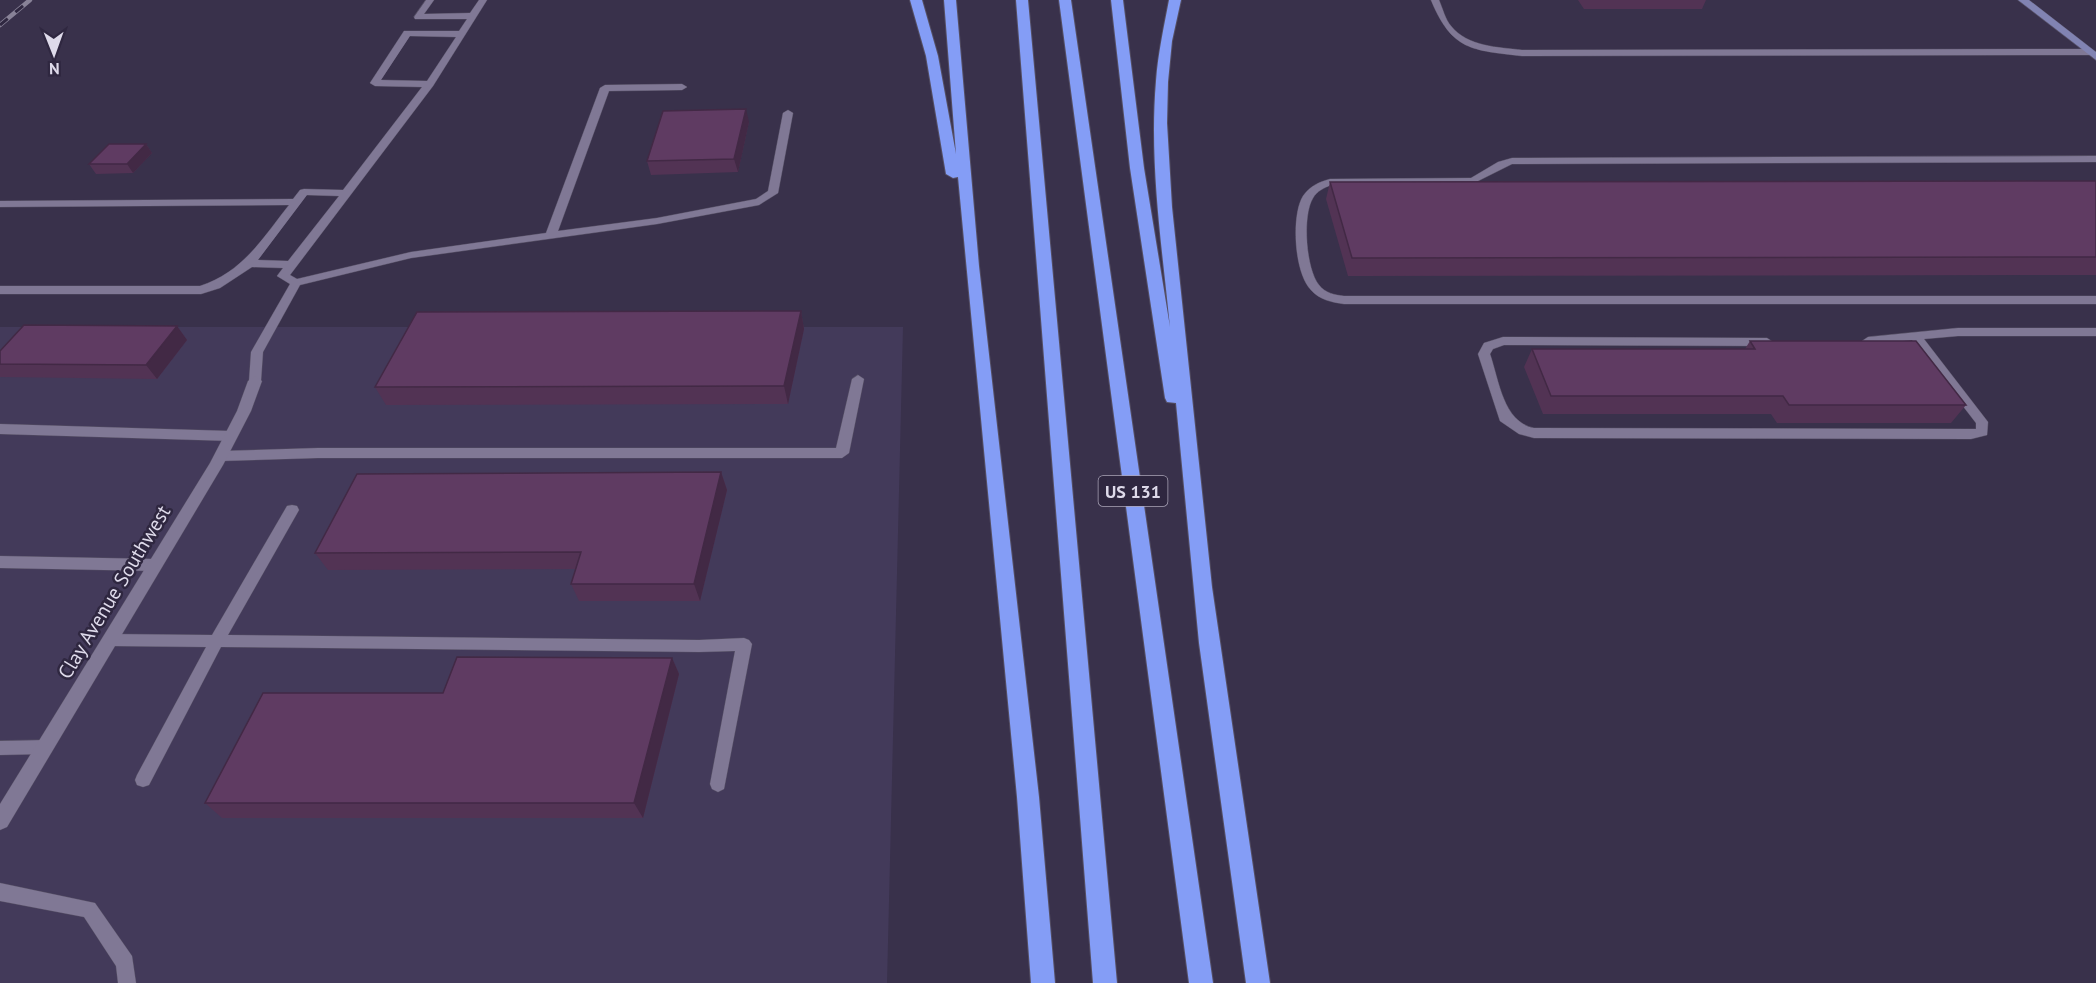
<svg xmlns="http://www.w3.org/2000/svg" width="2096" height="983" viewBox="0 0 2096 983" font-family="'PT Sans',sans-serif">
<rect width="100%" height="100%" fill="#39314b"/>
<path fill="#433a5a" d="M0,327H903L887,983H0Z"/>
<g fill="none" stroke-linecap="round" stroke-linejoin="round">
<g stroke="#554f64" stroke-width="1">
<path id="lane" d="M426,0H434L424,14L470,13L479,0H487L433,86L290,275L297,279L411,252L546,233L600,88L605,85L682,84L687,87L682,90L609,91L558,231L657,218L756,199L768,191L783,113L788,110L793,113L778,193L759,205L657,224L411,258L300,285L263,352L261,381L255,385L249,381L251,352L290,284L277,276L283,268L252,267L220,288L201,294H0V286H200C243,272 262,239 289,205L0,207V201L293,199L300,190L304,189L343,190L422,87L375,86L370,83L404,31H459L467,19H415L414,17ZM410,36L456,37L427,81L381,80ZM307,195L339,196L288,261L258,260Z
M1431,0H1439C1443,9 1445,19 1451,26C1468,47 1498,47 1522,50L2089,49L2093,52L2089,55L1522,56C1472,50 1452,51 1431,0Z
M2096,156V162L1512,164L1472,184L1331,185C1324,188 1317,191 1313,198C1302,216 1306,269 1319,285C1325,293 1335,295 1344,296H2096V304H1344C1331,302 1320,300 1311,290C1294,273 1291,215 1303,196C1310,186 1319,182 1330,179L1471,178L1498,162L1512,158Z
M1958,328H2096V336H1958L1924,339L1988,422L1987,435L1971,439L1534,438L1519,434L1500,421L1478,354L1484,343L1503,337L1767,338L1773,342L1767,346L1504,345L1493,349L1490,354C1499,380 1503,422 1534,428L1971,429H1976V423L1912,340L1868,345L1862,341L1868,337Z
M858,375L864,379L849,453L842,458H318L221,461L214,456L221,451L318,448H836L852,379Z
M0,424L231,431L237,436L231,441L0,434Z
M292,505L297,506L299,510L228,635L699,640L744,638L749,640L752,644L724,789L718,792L712,789L710,784L735,651L699,652L221,647L149,785L143,787L137,785L135,780L137,775L206,647L110,646L105,644L102,640L105,636L110,634L212,635L287,506Z
M0,556L155,559L160,561L162,565L160,569L155,571L0,568Z
M45,740L51,742L53,747L51,752L45,754L0,755V741Z
M0,883L95,903L132,956L136,983H118L116,966L84,917L0,901Z"/>
</g>
<g stroke="#554f64" stroke-width="1">
<path id="street" d="M255,376L262,381L251,411L223,465L7,827L0,830V804L210,463L237,411L248,381Z"/>
</g>
<g stroke="#554f64" stroke-width="1">
<path id="secondary" d="M2018,0H2029L2096,52V60Z"/>
</g>
<g stroke="#554f64" stroke-width="2">
<path id="highway" d="M910,0H922L938,56L956,154L944,0H956L979,266L1039,797L1055,983H1031L1017,797L958,177L953,178L946,174L926,56Z
M1016,0H1028L1117,983H1093Z
M1059,0H1071L1213,983H1189Z
M1111,0H1123L1144,168L1170,327C1162,246 1149,163 1156,81C1158,53 1164,27 1169,0H1181L1172,41L1168,82L1167,123L1172,207L1212,587L1270,983H1246L1199,643L1176,403L1167,402L1165,398L1130,168Z"/>
</g>
<use href="#lane" fill="#807895" fill-rule="evenodd"/>
<use href="#street" fill="#807895" fill-rule="evenodd"/>
<use href="#secondary" fill="#8183b2" fill-rule="evenodd"/>
<use href="#highway" fill="#849df6" fill-rule="evenodd"/>
<g stroke="#888297" stroke-width="4.5">
<path id="rail" d="M0,25L30,0"/>
</g>
<use href="#rail" stroke="#2f2740" stroke-width="3" stroke-dasharray="10" stroke-linecap="butt"/>
</g>
<path fill="#523354" d="M1578,0H1706L1702,9H1584Z
M749,122L738,172L651,175L647,161Z
M146,144L152,153L133,173L96,174L89,164Z
M2096,181V275L1348,276L1326,199L1330,182Z
M801,311L804,329L788,404L386,405L375,387Z
M177,326L187,340L157,379L0,377V351Z
M1750,341L1966,405L1951,423H1777L1771,414H1543L1524,367L1532,349H1745Z
M721,472L727,490L700,601H579L571,584L576,569L328,570L315,553Z
M672,658L679,674L643,818H222L205,803L443,693Z"/>
<path fill="#422945" d="M746,109L749,122L738,172L734,159Z
M146,144L152,153L133,173L127,164Z
M801,311L804,329L788,404L784,386Z
M177,326L187,340L157,379L146,365Z
M721,472L727,490L700,601L694,584Z
M672,658L679,674L643,818L634,803Z"/>
<path fill="#5f3b62" stroke="#422945" stroke-width="1.5" d="M746,109L734,159L647,161L663,111Z
M109,144H146L127,164H89Z
M2096,181V257L1352,258L1330,182Z
M801,311L784,386L375,387L417,312Z
M24,325L177,326L146,365L0,364V351Z
M1750,341H1916L1966,405H1789L1783,396H1551L1532,349H1755Z
M721,472L694,584H571L581,552L315,553L357,474Z
M457,657L672,658L634,803H205L263,693H443Z"/>
<g text-anchor="middle" dominant-baseline="central" stroke-width="5" stroke-linejoin="round" paint-order="stroke">
<rect fill="#2f2740" stroke="#aaa4b7" stroke-width="1.5" x="1098.5" y="476" width="69" height="30" rx="4.5"/>
<g font-size="18" font-weight="bold" fill="#dedaea">
<text x="1133" y="491">US 131</text>
</g>
<g font-size="20" fill="#dedaea" stroke="#2f2740">
<text transform="translate(114 592) rotate(-59)">Clay Avenue Southwest</text>
</g>
</g>
<g transform="translate(54 54) rotate(179)" stroke="#2f2740" stroke-width="4.5" paint-order="stroke">
<path d="M0-4.5L10 22L0 15L-10 22Z" fill="#dedaea"/>
<text y="-9" font-size="16" font-weight="bold" text-anchor="middle" fill="#dedaea">N</text>
</g>
</svg>
